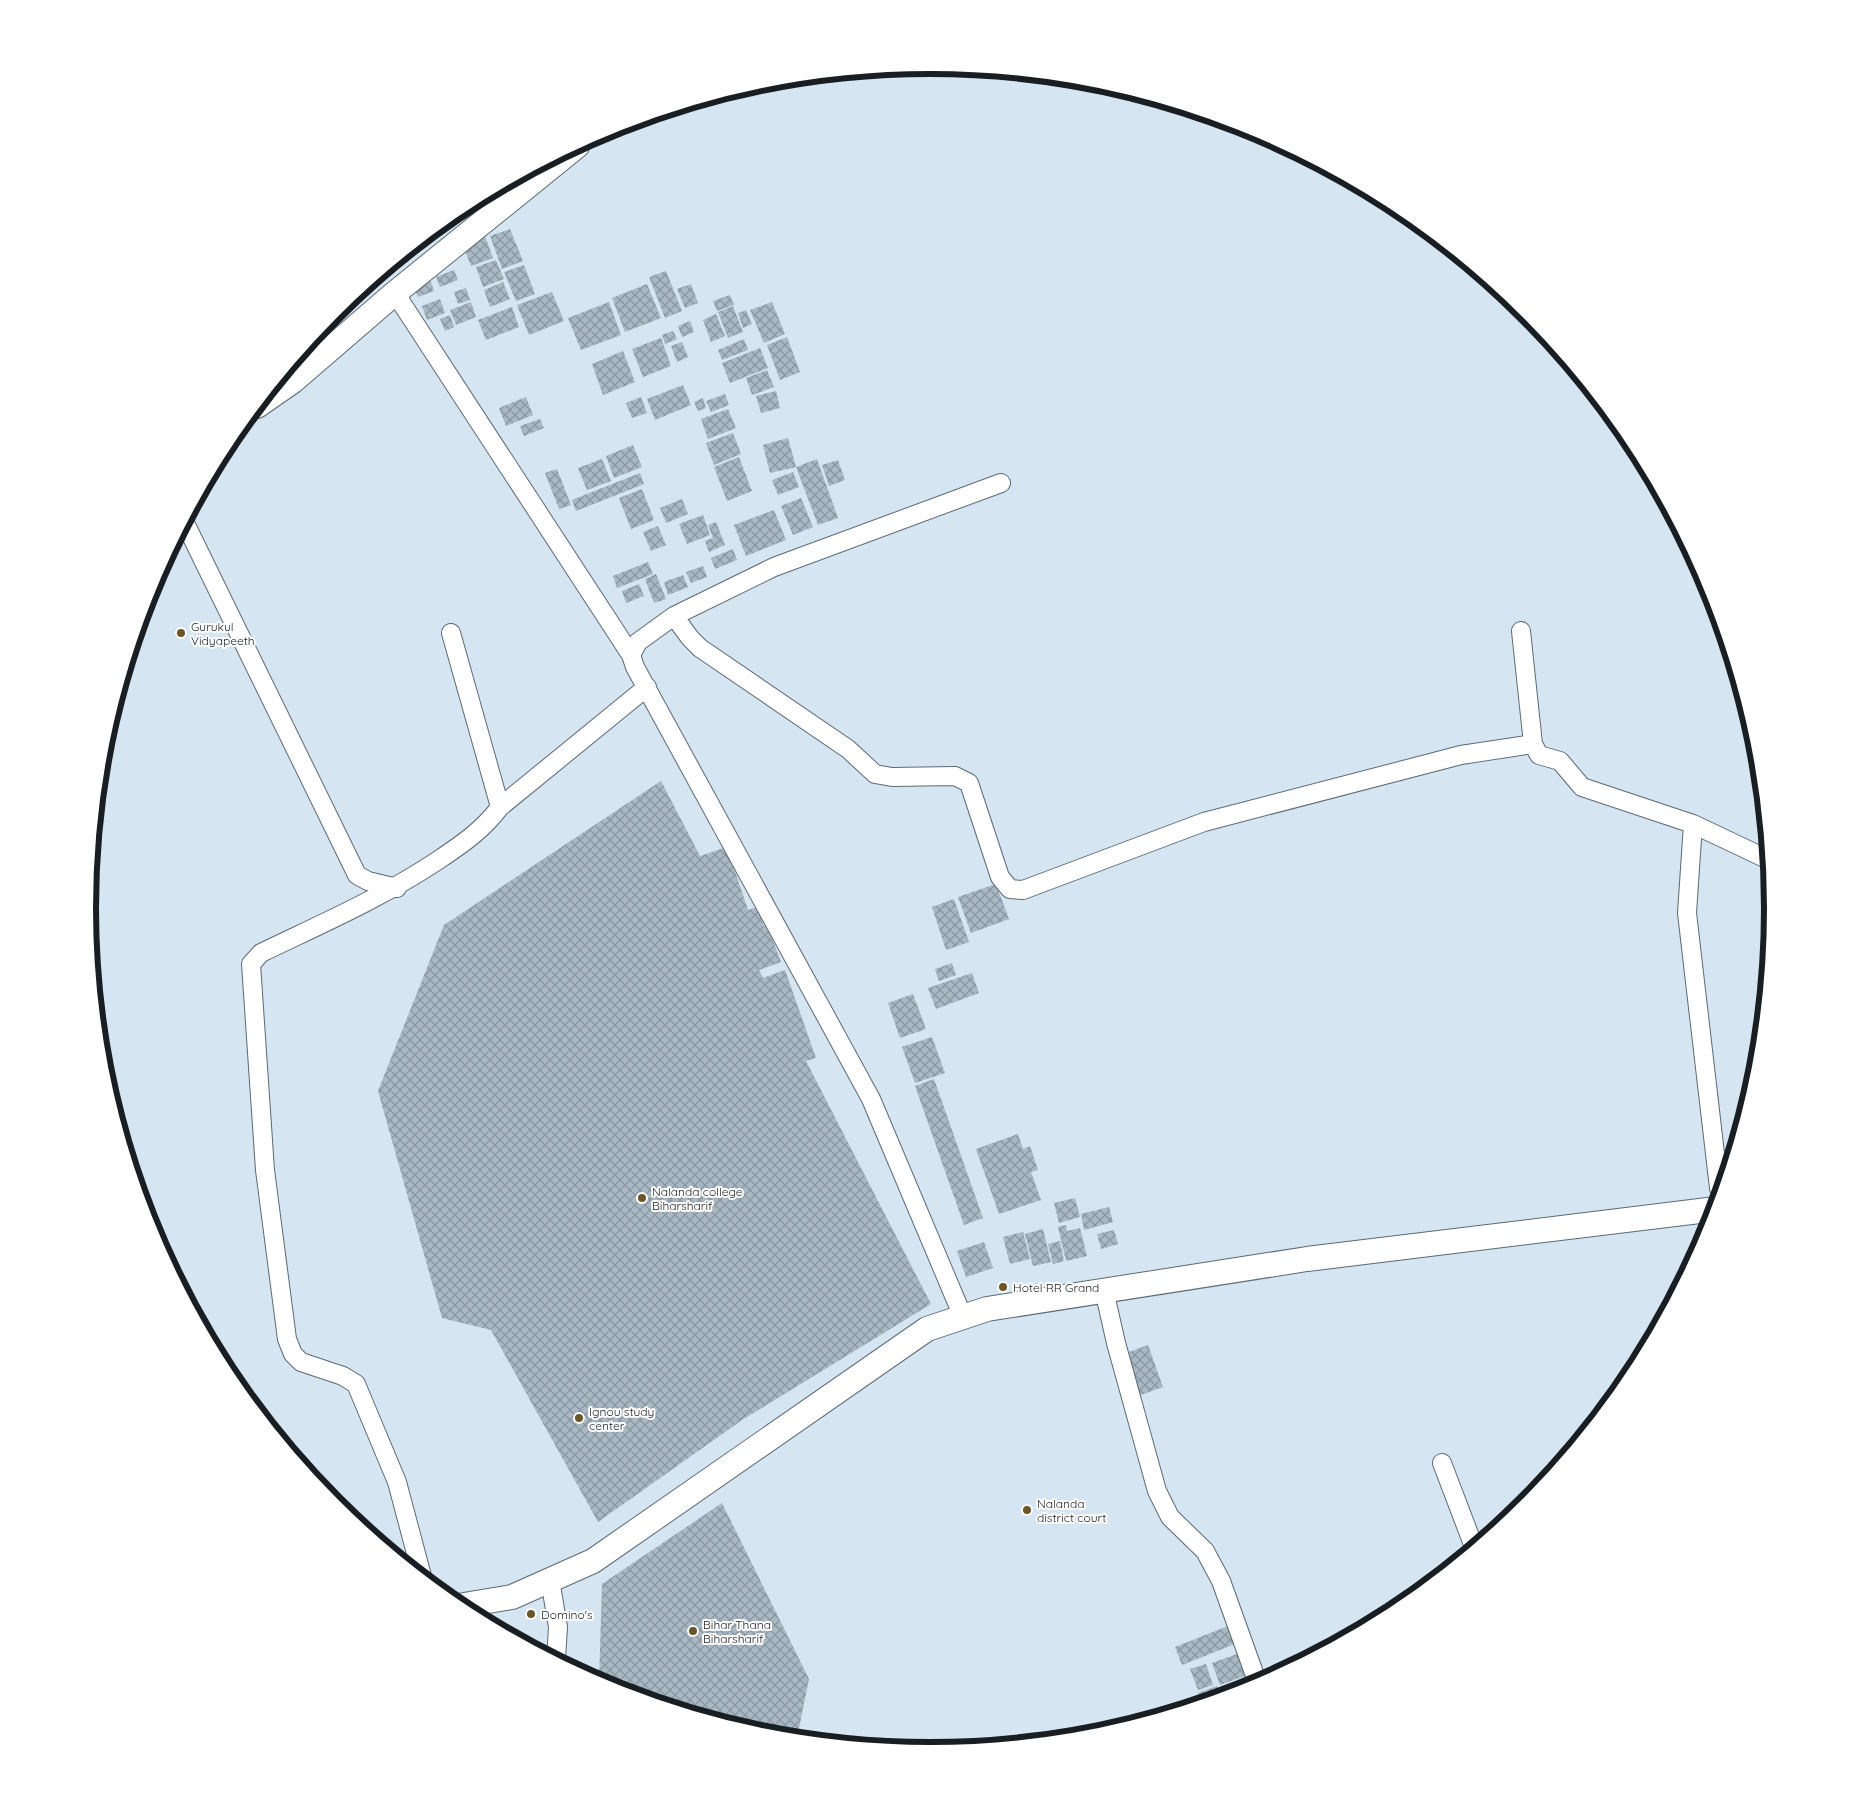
<svg xmlns="http://www.w3.org/2000/svg" width="1861" height="1816" viewBox="0 0 1861 1816" font-family="Quicksand,sans-serif">
<defs>
<pattern id="building-cross-hatch" width="8" height="8" patternUnits="userSpaceOnUse" patternTransform="scale(1.25)"><rect width="8" height="8" fill="#a9b9c4"/><path d="M0 0l8 8M0 8l8-8" fill="none" stroke="#89969f"/></pattern>
</defs>
<rect width="100%" height="100%" fill="#d5e5f1"/>
<path fill="url(#building-cross-hatch)" d="M479,198L482,203L459,217L456,212Z
M510,229L523,261L502,269L490,236Z
M485,236L493,258L471,266L463,245Z
M496,260L504,279L483,287L476,267Z
M524,265L535,294L516,301L504,272Z
M454,270L458,280L440,287L436,277Z
M666,271L682,311L665,318L649,277Z
M429,276L434,291L418,297L412,283Z
M503,282L510,299L490,307L484,290Z
M647,284L661,318L625,332L612,298Z
M691,284L698,303L685,308L677,289Z
M466,288L470,300L458,304L454,292Z
M552,292L564,321L529,335L517,305Z
M730,295L734,305L717,311L713,301Z
M440,299L445,313L427,320L422,306Z
M471,302L476,317L456,325L450,310Z
M609,302L621,335L581,350L568,318Z
M772,302L785,334L764,343L750,310Z
M733,306L743,332L728,338L718,312Z
M512,307L519,327L486,340L478,320Z
M746,310L752,324L743,328L738,313Z
M716,314L725,336L711,342L703,320Z
M450,315L454,327L445,331L440,319Z
M690,321L694,332L682,337L678,326Z
M673,331L677,339L665,344L662,335Z
M787,337L800,372L780,380L767,345Z
M661,338L671,366L643,377L632,349Z
M744,339L748,350L722,360L718,350Z
M682,342L688,357L677,362L671,346Z
M760,348L768,368L730,383L722,363Z
M623,351L635,382L603,395L592,364Z
M767,370L774,387L752,395L746,378Z
M683,385L691,405L655,420L647,399Z
M776,391L780,408L761,413L756,396Z
M725,394L729,405L711,412L706,401Z
M526,397L533,415L506,426L499,408Z
M641,397L647,413L632,418L626,403Z
M703,398L706,408L698,411L694,402Z
M728,409L736,428L708,439L701,419Z
M540,419L544,428L524,436L520,426Z
M733,433L741,454L714,465L706,443Z
M788,438L796,467L770,473L763,445Z
M633,445L642,467L614,478L606,456Z
M739,457L752,491L727,501L714,467Z
M602,459L611,481L587,490L578,468Z
M817,459L838,518L818,525L796,467Z
M838,460L845,480L829,486L822,465Z
M557,469L571,505L559,509L545,473Z
M793,472L799,487L778,495L772,480Z
M640,473L644,484L576,511L572,500Z
M642,489L654,520L631,529L619,498Z
M801,498L813,527L793,535L781,506Z
M682,499L688,514L666,523L660,508Z
M774,510L786,540L746,556L734,525Z
M703,515L710,535L687,544L679,524Z
M716,522L725,545L709,552L705,541L713,538L708,525Z
M658,526L666,545L651,551L643,532Z
M733,549L737,560L715,569L711,558Z
M648,562L653,574L617,588L613,576Z
M703,566L707,577L691,583L686,572Z
M656,574L666,599L654,603L645,579Z
M683,575L688,587L668,595L664,582Z
M639,584L644,596L626,603L622,591Z
M661,781L700,856L727,847L748,910L757,907L764,926L767,925L781,962L759,970L763,978L785,970L816,1058L806,1061L931,1304L742,1420L598,1522L491,1330L442,1318L378,1091L444,925Z
M996,884L1009,919L971,933L958,897Z
M954,899L969,942L946,950L932,907Z
M952,963L956,975L939,981L935,969Z
M972,973L979,993L936,1009L928,988Z
M913,994L926,1029L900,1038L888,1003Z
M932,1037L945,1073L915,1083L902,1047Z
M934,1079L983,1218L964,1225L915,1086Z
M1018,1134L1023,1149L1030,1146L1038,1170L1031,1172L1041,1200L999,1214L976,1149Z
M1075,1198L1080,1217L1059,1223L1054,1203Z
M1109,1207L1113,1222L1084,1230L1081,1214Z
M1066,1225L1067,1231L1080,1228L1087,1256L1066,1261L1058,1227Z
M1043,1229L1051,1262L1033,1266L1025,1234Z
M1114,1230L1118,1244L1101,1249L1097,1234Z
M1023,1232L1030,1259L1010,1264L1003,1237Z
M1060,1241L1064,1261L1053,1264L1048,1244Z
M984,1242L993,1268L966,1277L957,1251Z
M1148,1345L1163,1387L1138,1396L1123,1354Z
M722,1503L809,1679L797,1738L766,1735L608,1687L599,1682L602,1584Z
M1233,1624L1240,1642L1182,1665L1175,1647Z
M1245,1651L1253,1673L1220,1685L1212,1663Z
M1206,1664L1213,1685L1198,1690L1190,1669Z
M1253,1675V1687L1224,1696L1220,1688Z
M1217,1686L1221,1697L1201,1703L1198,1693Z"/>
<g fill="none" stroke-linecap="round" stroke-linejoin="round">
<g stroke="#5c6a74" stroke-width="20">
<path id="street" d="M395,293L631,655
M185,523L357,875L368,881L397,888
M674,616L690,638L700,648L848,749L875,774L892,777L955,776L969,783L1000,877L1010,889L1023,890L1204,822L1461,755L1533,744
M1521,631L1533,744L1539,755L1560,761L1582,787L1693,824
M451,633L500,807
M1721,1191L1719,1188L1687,913L1693,824L1769,860
M1104,1290L1116,1343L1157,1491L1170,1517L1205,1551L1221,1581L1258,1684
M963,1317L871,1099L635,667L631,655L638,642L674,616L774,567L1001,483
M1442,1463L1474,1547
M422,1576L397,1482L356,1384L343,1376L301,1362L293,1354L287,1339L265,1170L251,964L261,953C321,924 381,898 437,861C461,845 483,830 500,807L647,687
M550,1580L558,1627L556,1659"/>
</g>
<g stroke="#5c6a74" stroke-width="26">
<path id="secondary" d="M257,406L293,381L395,293L577,146
M458,1606L512,1597L593,1561L927,1329L987,1309L1307,1259L1716,1209"/>
</g>
<use href="#street" stroke="#fff" stroke-width="18"/>
<use href="#secondary" stroke="#fff" stroke-width="24"/>
</g>
<g fill="#6a5725" stroke="#fff" stroke-width="2">
<circle cx="181" cy="633" r="5"/>
<circle cx="642" cy="1198" r="5"/>
<circle cx="1003" cy="1287" r="5"/>
<circle cx="579" cy="1418" r="5"/>
<circle cx="1027" cy="1510" r="5"/>
<circle cx="531" cy="1614" r="5"/>
<circle cx="693" cy="1631" r="5"/>
</g>
<g text-anchor="middle" dominant-baseline="central" stroke-width="4" stroke-linejoin="round" paint-order="stroke">
<g font-size="12" fill="#181e22" stroke="#fff" text-anchor="start">
<text x="191" y="626">Gurukul<tspan x="191" dy="14">Vidyapeeth</tspan></text>
<text x="652" y="1191">Nalanda college<tspan x="652" dy="14">Biharsharif</tspan></text>
<text x="1013" y="1287">Hotel RR Grand</text>
<text x="589" y="1411">Ignou study<tspan x="589" dy="14">center</tspan></text>
<text x="1037" y="1503">Nalanda<tspan x="1037" dy="14">district court</tspan></text>
<text x="541" y="1614">Domino's</text>
<text x="703" y="1624">Bihar Thana<tspan x="703" dy="14">Biharsharif</tspan></text>
</g>
</g>
<path d="M0 0H1861V1816H0ZM96 908a834 834 0 1 1 1668 0a834 834 0 1 1-1668 0Z" fill="#fff" fill-rule="evenodd"/>
<path fill="none" stroke="#181e22" stroke-width="6" d="M96 908a834 834 0 1 1 1668 0a834 834 0 1 1-1668 0Z"/>
</svg>
